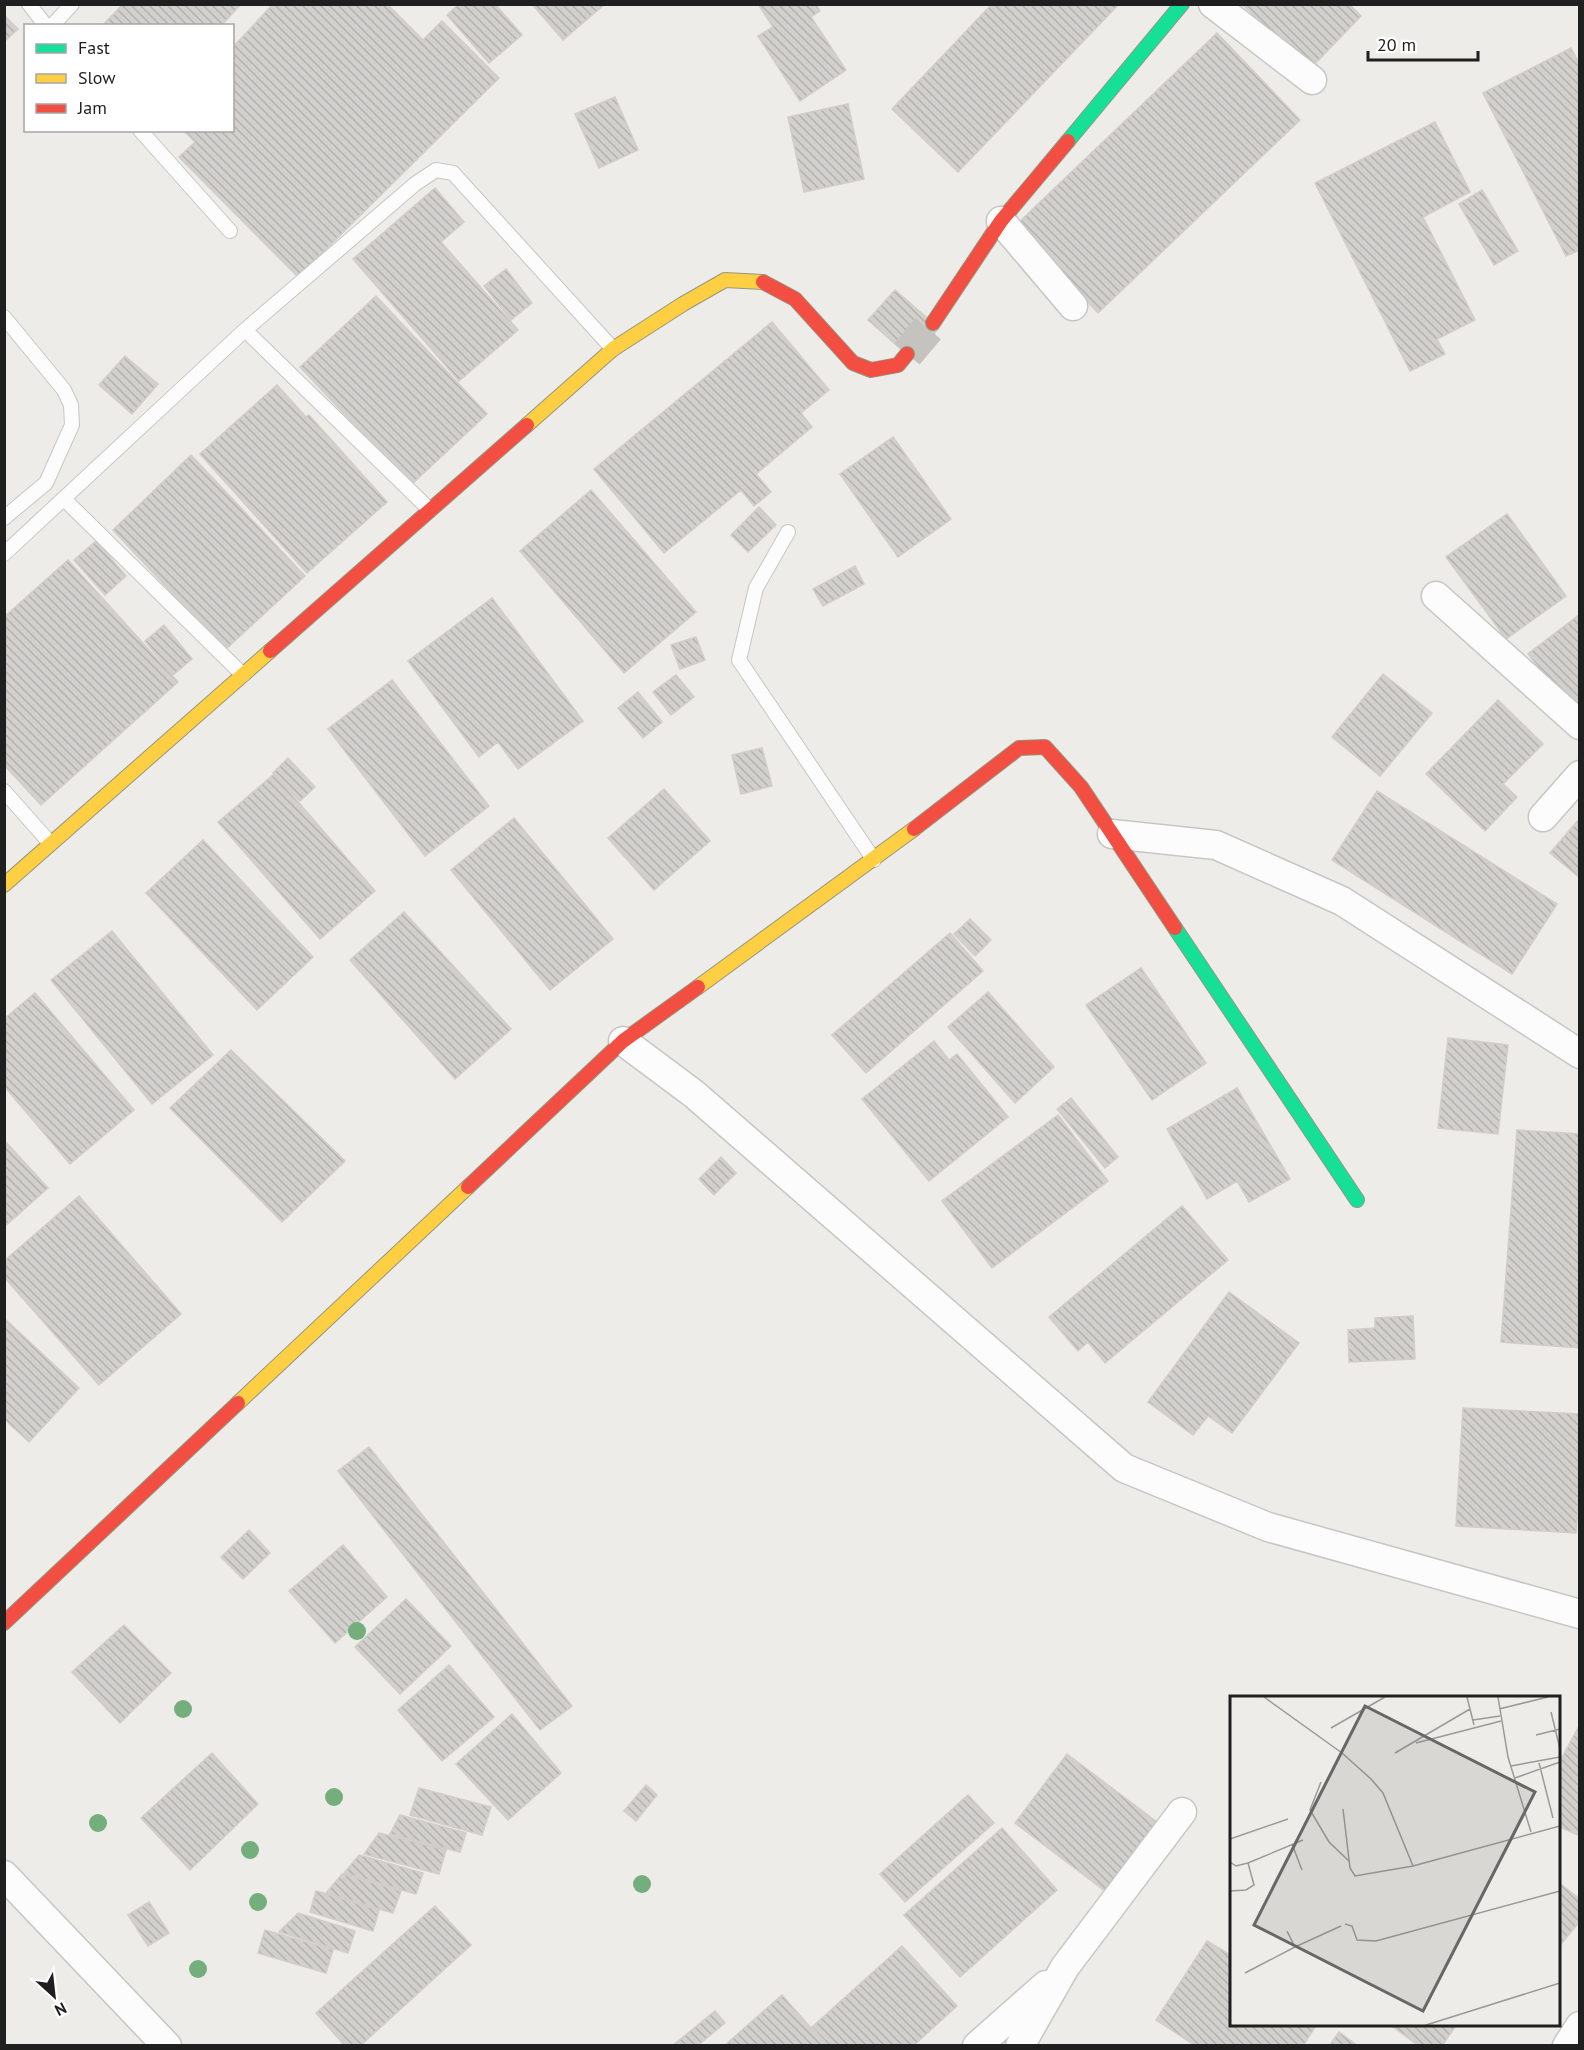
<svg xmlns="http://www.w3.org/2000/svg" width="1584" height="2050" viewBox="0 0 1584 2050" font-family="'PT Sans',sans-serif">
<defs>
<pattern id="building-back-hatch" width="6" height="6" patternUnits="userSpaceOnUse" patternTransform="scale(1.5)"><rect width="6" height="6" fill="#d2d0cd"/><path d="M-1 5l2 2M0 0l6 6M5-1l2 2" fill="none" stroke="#b4b2b0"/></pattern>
</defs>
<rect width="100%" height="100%" fill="#eeece8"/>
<path fill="url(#building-back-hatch)" stroke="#d1cec9" stroke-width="1.5" d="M123,4H241L221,26H102Z
M273,4H387L423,40L442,21L499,78L298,277L179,157L195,142L183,130H232V48Z
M459,4H495L522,35L489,63L447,15Z
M532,4H605L563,40Z
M758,4H816L820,11L811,17L846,70L800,101L758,36L773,27Z
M992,4H1119L958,172L892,109Z
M1242,4H1349L1361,16L1310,69Z
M4,15L18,29L4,42Z
M1217,33L1300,120L1098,313L1015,226Z
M1571,48L1580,65V250L1566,256L1483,93Z
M615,97L638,150L599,168L575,114Z
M848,104L864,179L804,192L788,117Z
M1435,122L1470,192L1423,217L1475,320L1437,339L1445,354L1410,371L1315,183Z
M435,188L464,222L441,242L518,330L459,381L353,259Z
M1482,190L1518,251L1494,265L1459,204Z
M506,269L532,303L511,320L484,286Z
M895,290L939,328L912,359L868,320Z
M376,296L487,414L411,485L300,367Z
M772,322L829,390L801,413L812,427L756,474L771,492L754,506L741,490L664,553L594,469Z
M125,356L158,384L132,414L99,385Z
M277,385L306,417L309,415L387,502L307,573L200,454Z
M893,437L951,519L898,557L840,474Z
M191,455L305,576L225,650L113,530Z
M591,490L696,612L624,673L520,551Z
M759,507L776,525L748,552L731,535Z
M1507,514L1566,596L1506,639L1446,557Z
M96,541L126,576L105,595L74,560Z
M68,560L178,682L41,805L4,765V617Z
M855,566L864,584L823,606L813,589Z
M492,598L583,721L518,769L498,742L479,757L408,661Z
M1580,614V717L1578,719L1528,654Z
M164,625L192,659L173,675L145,641Z
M696,637L705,660L680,669L671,645Z
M1383,674L1432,713L1380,776L1332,737Z
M676,675L694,697L671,715L653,692Z
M392,680L489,806L425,856L328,729Z
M638,692L662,722L643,738L618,708Z
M1498,700L1543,744L1503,784L1517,797L1485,831L1426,774Z
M762,748L772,786L741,794L732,755Z
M288,758L315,787L300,801L273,773Z
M274,774L375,891L320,939L218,822Z
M664,789L710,841L654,890L608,838Z
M1377,791L1557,904L1512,974L1332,860Z
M514,818L613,939L550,990L451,870Z
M1580,818V878L1550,853Z
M203,840L313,957L257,1010L146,893Z
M404,912L511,1029L455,1079L350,960Z
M970,919L991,940L975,956L954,934Z
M112,931L213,1055L152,1104L51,980Z
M950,933L983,971L866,1073L832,1035Z
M1141,968L1206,1063L1152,1100L1086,1005Z
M988,992L1054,1067L1015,1103L948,1027Z
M35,993L134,1110L70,1164L4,1086V1019Z
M1448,1038L1508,1045L1498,1134L1438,1128Z
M934,1041L949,1060L957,1054L1008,1117L929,1181L862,1099Z
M231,1050L345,1161L282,1222L170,1108Z
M1237,1088L1290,1179L1249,1202L1237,1181L1207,1199L1167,1129Z
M1071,1098L1118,1157L1105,1168L1057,1109Z
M1058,1115L1108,1181L992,1268L942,1201Z
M1517,1130L1580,1134V1348L1501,1342Z
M4,1140L48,1188L4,1227Z
M721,1157L736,1173L714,1195L699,1179Z
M79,1196L181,1314L99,1385L4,1277V1261Z
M1182,1206L1228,1260L1105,1363L1088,1342L1078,1351L1049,1317Z
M1229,1292L1299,1343L1232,1433L1208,1416L1193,1435L1148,1402Z
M1413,1316L1415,1359L1349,1362L1348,1330L1375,1328V1318Z
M4,1318L79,1388L29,1442L4,1419Z
M1463,1408L1580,1414V1486L1576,1533L1456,1526Z
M369,1447L572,1706L540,1730L338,1471Z
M249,1530L270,1553L243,1579L221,1557Z
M343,1545L387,1597L335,1643L289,1591Z
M406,1599L451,1646L400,1694L355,1647Z
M124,1625L171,1673L120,1723L72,1672Z
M449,1665L494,1717L442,1761L398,1710Z
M512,1714L561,1773L508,1820L456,1764Z
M1580,1724V1836L1558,1826V1765Z
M212,1753L258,1804L190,1870L141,1818Z
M1067,1754L1166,1829L1113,1897L1015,1823Z
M646,1785L657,1795L636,1821L624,1811Z
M419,1788L491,1807L482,1835L410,1815Z
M968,1795L994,1823L905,1902L880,1874Z
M400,1815L466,1833L460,1852L390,1834Z
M1002,1828L1057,1890L960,1977L904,1915Z
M379,1833L446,1850L439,1874L364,1854Z
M359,1855L423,1873L416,1894L344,1873Z
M342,1874L401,1891L393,1913L326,1893Z
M1558,1882L1580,1899V1921L1558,1948Z
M316,1891L379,1910L373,1931L310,1912Z
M149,1902L169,1933L148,1946L128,1915Z
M435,1906L471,1945L360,2046H345L316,2013Z
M298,1913L355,1931L348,1953L279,1932Z
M265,1930L333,1950L326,1973L258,1953Z
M1207,1941L1232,1956V2024H1317L1303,2046H1196L1156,2020Z
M902,1946L957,2006L913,2046H829L812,2027Z
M782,1995L827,2046H724Z
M715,2011L725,2023L697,2046H672Z
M1389,2024H1457L1442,2046H1419Z
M1339,2032L1358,2046H1329Z"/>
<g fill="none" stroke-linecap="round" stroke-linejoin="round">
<path stroke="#c5c3c0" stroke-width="33" stroke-dasharray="33 16" stroke-linecap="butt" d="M907,354L933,323"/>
<g stroke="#c6c6c4" stroke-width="16">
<path id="lane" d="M29,4L46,26
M52,26L72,4
M140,130L230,231
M4,317L64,390L71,405L72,425L46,483L4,518
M245,330L430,510
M65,500L243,675
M788,532L756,588L739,660L874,860
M4,554L245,330L415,184L436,170L453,173L613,349
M4,791L50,843"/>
</g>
<g stroke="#c6c6c4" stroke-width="31">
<path id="street" d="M1213,4L1312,80
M1001,221L1073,306
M1436,596L1580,725
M1543,817L1580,775
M1112,834L1216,845L1342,901L1580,1054
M623,1041L694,1094L1124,1468L1268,1527L1580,1614
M4,1875L167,2046
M977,2046L1046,1985
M1020,2046L1065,1967L1182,1812
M1567,2046L1580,2026"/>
</g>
<g stroke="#939780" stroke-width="16">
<path id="fast" d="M1068,141L1182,4
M1175,928L1357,1200"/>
</g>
<g stroke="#939780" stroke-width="16">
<path id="slow" d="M527,425L613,349L683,304L725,280L763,282
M4,885L270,651
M698,987L914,829
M238,1403L468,1187"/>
</g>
<g stroke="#939780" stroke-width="16">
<path id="jam" d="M763,282L795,299L853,363L871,370L898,365L907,354
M933,323L1001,221L1068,141
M270,651L527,425
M914,829L1019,748L1045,747L1081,787L1175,928
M468,1187L623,1041L698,987
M4,1623L238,1403"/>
</g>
<use href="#lane" stroke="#fcfcfc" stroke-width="14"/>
<use href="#street" stroke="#fcfcfc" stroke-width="28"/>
<use href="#fast" stroke="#16e098" stroke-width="14"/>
<use href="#slow" stroke="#ffcf43" stroke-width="14"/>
<use href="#jam" stroke="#f24e42" stroke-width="14"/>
</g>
<g fill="#73ae7c">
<circle cx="357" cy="1631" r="9"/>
<circle cx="183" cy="1709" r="9"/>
<circle cx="334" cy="1797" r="9"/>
<circle cx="98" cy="1823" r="9"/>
<circle cx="250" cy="1850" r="9"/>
<circle cx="642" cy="1884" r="9"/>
<circle cx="258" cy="1902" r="9"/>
<circle cx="198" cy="1969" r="9"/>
</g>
<g transform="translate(1230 1696)">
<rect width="330" height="330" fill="#eeece8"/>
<path fill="none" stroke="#9b9a98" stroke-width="1.5" d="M34,1L112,57L141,83L153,97L183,170M237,1L244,29M268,1L278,61L301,136M269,13L318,1M321,16L330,53M243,24L270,20M101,32L155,1M306,39L330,33M186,47L271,25M165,57L240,13M309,67L323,122M281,70L330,61M285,82L330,66M91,86L80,114L99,146L120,166M113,113L120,172L125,180L183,170L330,130M0,143L58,123M62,148L72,174M0,166L6,170L18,167M0,195L16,194L24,189L18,167L73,144M115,228L122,230L127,244L146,245L330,195M57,235L65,251L111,230M15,277L65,251M196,329L330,287"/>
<path fill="#676765" fill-opacity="0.15" stroke="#676765" stroke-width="3" d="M135,10L305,96L193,315L24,229Z"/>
<rect width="330" height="330" fill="none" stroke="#1f1f1f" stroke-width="3"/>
</g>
<rect width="1584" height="2050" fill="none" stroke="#1f1f1f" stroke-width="12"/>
<rect x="24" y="24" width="210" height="108" fill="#ffffff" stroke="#a5a5a5" stroke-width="1.5"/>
<rect x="36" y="44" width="30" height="9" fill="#16e098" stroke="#a5a5a5" stroke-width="1.5"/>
<text x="78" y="54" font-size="18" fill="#1f1f1f">Fast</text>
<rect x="36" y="74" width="30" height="9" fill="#ffcf43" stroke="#a5a5a5" stroke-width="1.5"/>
<text x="78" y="84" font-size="18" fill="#1f1f1f">Slow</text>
<rect x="36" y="104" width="30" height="9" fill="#f24e42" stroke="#a5a5a5" stroke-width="1.5"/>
<text x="78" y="114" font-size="18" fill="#1f1f1f">Jam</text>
<g transform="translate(54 1996) rotate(153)" stroke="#ffffff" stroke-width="4.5" paint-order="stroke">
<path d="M0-4.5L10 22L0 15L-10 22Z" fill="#1f1f1f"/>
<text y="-9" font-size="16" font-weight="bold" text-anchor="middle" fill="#1f1f1f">N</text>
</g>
<path d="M1368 51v9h110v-9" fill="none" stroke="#1f1f1f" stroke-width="3"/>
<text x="1377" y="51" font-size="18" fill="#1f1f1f" stroke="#ffffff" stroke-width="4.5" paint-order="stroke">20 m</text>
</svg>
